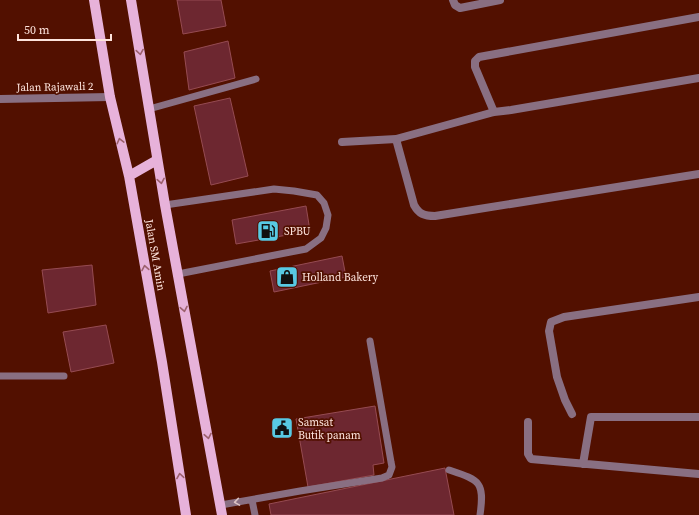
<svg xmlns="http://www.w3.org/2000/svg" width="699" height="515" viewBox="0 0 699 515" font-family="'Source Serif 4',serif">
<rect width="100%" height="100%" fill="#521000"/>
<path fill="#6d2730" stroke="#964b52" d="M177,0H221L226,26L183,34Z
M228,41L235,78L189,90L184,52Z
M230,98L248,176L211,185L194,106Z
M306,206L310,231L236,244L232,220Z
M342,256L346,277L274,292L270,271Z
M92,265L96,305L48,313L42,270Z
M106,325L114,363L71,372L63,332Z
M375,406L384,463L373,465L374,475L308,487L296,419Z
M445,468L454,515H271L269,504Z"/>
<g fill="none" stroke-linecap="round" stroke-linejoin="round">
<path stroke="#896f82" stroke-width="7" d="M149,109L256,79
M165,205L274,189L294,191L317,195L324,203L328,215L326,228L321,238L306,249L178,274
M0,376H64
M449,470C479,480 485,481 480,515
M252,500L255,515
M221,505L300,491L382,478L389,475L392,467L391,462L370,341"/>
<path stroke="#896f82" stroke-width="8" d="M453,0L455,5L460,8L500,0
M0,99L110,97
M494,112L475,67V61L479,57L699,17
M396,139L414,205C419,214 424,216 435,216L699,174
M342,142L396,139L494,112L511,110L699,78
M572,414L565,400L557,377L549,331L551,322L564,317L699,297
M528,422V454L531,459L699,474
M583,464L591,417H699"/>
<path stroke="#e7b2da" stroke-width="10" d="M94,0L110,97L129,176L162,362L186,515
M131,0L165,205L222,515
M129,176L157,160"/>
</g>
<defs><path id="oneway-chevron" d="M-2-3.5L2.5 0L-2 3.5" fill="none" stroke-width="1.6" stroke-linecap="round" stroke-linejoin="round"/></defs>
<g stroke="#9c616d">
<use href="#oneway-chevron" transform="translate(140 52) rotate(81)"/>
<use href="#oneway-chevron" transform="translate(120 141) rotate(-104)"/>
<use href="#oneway-chevron" transform="translate(161 181) rotate(80)"/>
<use href="#oneway-chevron" transform="translate(145 268) rotate(-100)"/>
<use href="#oneway-chevron" transform="translate(184 309) rotate(79)"/>
<use href="#oneway-chevron" transform="translate(208 436) rotate(79)"/>
<use href="#oneway-chevron" transform="translate(180 476) rotate(-99)"/>
</g>
<use stroke="#dbc1c2" href="#oneway-chevron" transform="translate(237 502) rotate(171)"/>
<defs>
<g id="fuel-square" transform="scale(1.15)"><rect x="-9" y="-9" width="18" height="18" rx="4" fill="#58c9e3" stroke="#521000"/><path d="M-5.5-6h7V0h2V4h1.3V-2.5L3-4.5l.8-.8L6-3V5H2.5V1h-1V6h-7ZM-4.2-4.7v3.2H.2V-4.7Z" fill="#111"/></g>
<g id="shop-square" transform="scale(1.15)"><rect x="-9" y="-9" width="18" height="18" rx="4" fill="#58c9e3" stroke="#521000"/><path d="M-5-2.5h2.3a2.7 3.5 0 0 1 5.4 0H5L5.5 6h-11ZM-1.5-2.5h3a1.5 2.3 0 0 0-3 0Z" fill="#111"/></g>
<g id="civic-square" transform="scale(1.15)"><rect x="-9" y="-9" width="18" height="18" rx="4" fill="#58c9e3" stroke="#521000"/><path d="M-.6-6.5H3V-4.5H.6V-3L4-1V1h2V6H-6V1h2V-1L-.6-3ZM-1.2 2.5V6h2.4V2.5Z" fill="#111"/></g>
</defs>
<g fill-rule="evenodd">
<use href="#fuel-square" x="268" y="231"/>
<use href="#shop-square" x="287" y="277"/>
<use href="#civic-square" x="282" y="428"/>
</g>
<g text-anchor="middle" dominant-baseline="central" stroke-width="3.5" stroke-linejoin="round" paint-order="stroke">
<g font-size="11" fill="#fee4dd" stroke="#521000">
<text transform="translate(55 87) rotate(-1)">Jalan Rajawali 2</text>
<text transform="translate(155 255) rotate(80)">Jalan SM Amin</text>
</g>
<g font-size="11" fill="#fee4dd" stroke="#521000" text-anchor="start">
<text x="284" y="231">SPBU</text>
<text x="302" y="277">Holland Bakery</text>
<text x="298" y="422">Samsat<tspan x="298" dy="13">Butik panam</tspan></text>
</g>
</g>
<path d="M18 34v6h93v-6" fill="none" stroke="#fee4dd" stroke-width="2"/>
<text x="24" y="34" font-size="12" fill="#fee4dd" stroke="#521000" stroke-width="3" paint-order="stroke">50 m</text>
</svg>
